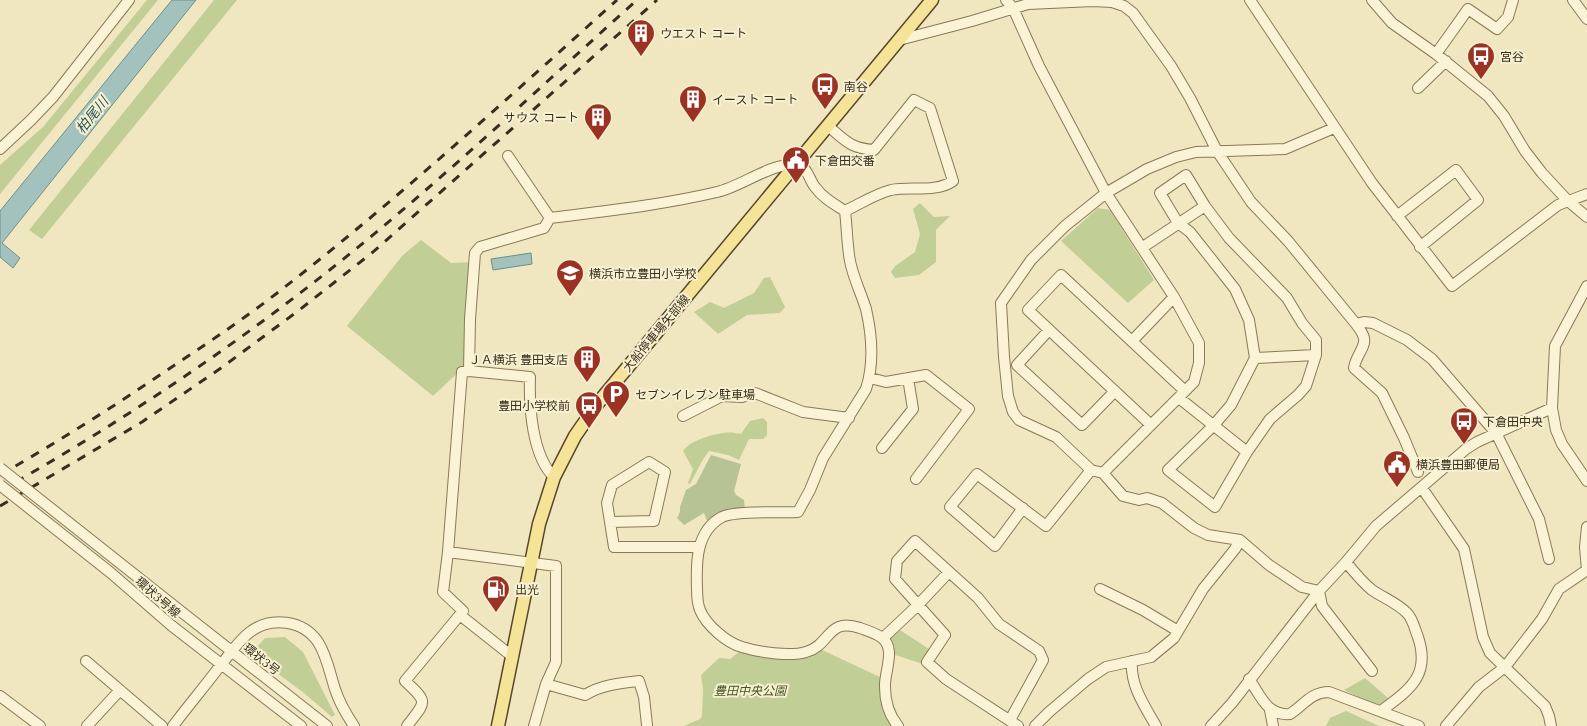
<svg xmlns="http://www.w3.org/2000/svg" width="1587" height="726" viewBox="0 0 1587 726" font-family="Lora,'Noto Sans JP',serif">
<rect width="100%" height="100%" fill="#f0e7c1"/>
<path fill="#c1ce95" d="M147,0H158L0,194V165L43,127Z
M214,0H237L42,239L29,230Z
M920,203L934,217L950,216L936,230V262L919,275L895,278L891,272L895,266L915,252L920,234L913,209Z
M1098,208L1110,210L1154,280L1128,303L1061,241Z
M421,240L451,263L472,262L467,364L433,396L347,326L402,256Z
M770,277L785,307L780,313L747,315L718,334L694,312L710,302L724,308L754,293L764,278Z
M763,418L767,422V435L763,439H749L739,460L728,455L709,451L702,461L690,484L688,483L693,469L683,451C689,441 713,434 724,433C730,432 736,433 741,434L750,421Z
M900,630L932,651L923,664L895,655L890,639Z
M285,637L303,652L335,715L332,717L304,693L277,673L259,654L258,646L265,638Z
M822,650L880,677C880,695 882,709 891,725L890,726H684L700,719L702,716L703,689L701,675L719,658L730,659L739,652L808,658Z
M1365,678L1388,698L1381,704L1374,705L1344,690Z
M1346,711L1379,726H1326L1330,718Z"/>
<path fill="#b7c394" d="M711,455L741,464L734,491L736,495L744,500L745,510L708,523L704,513L684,525L677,518L680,512V507L686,490L696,484Z"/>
<path fill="#a4c2bd" stroke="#6a908b" d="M172,0H196L2,243L20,258L13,268L0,257V211Z
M531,253L532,264L493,270L491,259Z"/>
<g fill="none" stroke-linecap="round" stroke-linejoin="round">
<g stroke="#8a7958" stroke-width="12">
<path id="minor" d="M1006,0L1013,8L1039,66L1106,193L1174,297L1199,343V363L1194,382L1103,473
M1250,0L1372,183L1452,286L1558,205L1587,194
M1372,0L1392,23L1436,54L1488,96L1504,116L1525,151L1542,173L1568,201L1587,217
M1573,0L1587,19
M899,40L972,21L1028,4L1093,1L1112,2L1124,6L1133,13L1171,66L1190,98L1217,151L1251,202L1288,241L1356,324L1364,322L1373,323L1407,340L1432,359L1496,433L1539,519L1549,559
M1436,54L1468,9L1497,29L1508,17L1513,0
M1418,88L1446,61
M828,126C846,141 850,148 874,150L914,100L930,108L953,181C936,193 910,186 891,190C875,194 860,204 845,211
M1334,128L1285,149L1196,152L1176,157L1147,169L1106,193L1065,226L1031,260L1001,303L1004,357L1008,396L1013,412L1019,420L1056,437L1091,470L1103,473L1123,496L1139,500L1147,498L1162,503L1194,528L1208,535L1240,540L1269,565L1302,587L1319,591L1322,606L1372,671
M0,149L31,120L53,97L129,0
M508,156L550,218
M1205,206L1186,175L1160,193L1178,223L1190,232L1235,289L1249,320L1255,358
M1397,216L1456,170L1478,200L1420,247
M1143,247L1205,206L1229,238L1287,298L1302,323L1316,340V355L1306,386L1298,395L1270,419L1247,452L1179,398
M1587,286L1555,346L1552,408L1556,430L1562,444L1587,481
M1356,324C1359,328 1363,333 1364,338C1366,347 1355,357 1354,368L1382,393L1404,438L1418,472
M1049,330L1017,365L1082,425L1115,391
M1132,341L1174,297
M469,371L470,319L475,253L480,247L544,228L550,218C606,211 662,205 717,192C741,187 772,162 796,165C808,166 809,180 815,187C823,198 834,204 845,211C847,227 847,245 850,261C853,277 861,293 866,309C872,335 874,364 866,389L823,458L810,490L798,512C780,513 737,510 722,517C696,531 696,562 697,588C697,595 697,603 700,610C706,625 727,643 742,647C758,652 790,657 806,652C831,645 827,617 860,628C868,631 875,633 881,637C897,648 884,672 885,687C885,702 889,715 898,726
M870,378L886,382L926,375L969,409L916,479
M683,416L722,396L742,397L755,393L803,412L849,418
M1151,425L1028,310L1061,275L1185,391
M882,448L913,409L908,378
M1247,452L1215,507L1168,470L1213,426L1231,405L1255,358L1316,355
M1422,488L1464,549L1483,637L1490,653L1545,706L1549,716L1551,726
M1023,508L995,546L950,507L977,474L1046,526L1091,470
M610,522L654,521L665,472L649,462L612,485L607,503L614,547H699
M1587,527L1585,547L1587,570
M448,552L556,566V662L546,684L534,726
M1346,562C1354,572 1362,582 1372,590C1384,598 1397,603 1407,613C1413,619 1415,630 1418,637C1431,676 1409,690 1381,711
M1100,589L1143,610L1178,631
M183,613L327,726
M460,615L513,657
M172,626L301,726
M883,638L917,606L949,572
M86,661L162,726
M1132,661C1130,685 1144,705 1156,726
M1249,679C1261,696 1267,716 1290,714C1304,705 1311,692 1329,692L1419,726
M546,684L585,695C601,685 621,683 639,681L644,697L647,725
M0,696L40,726
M1270,710L1273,726
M1010,720L1043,660L1039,651L999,624L978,598L915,541L897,561L895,579L945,635L927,662L946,679L1018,726
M87,726L120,690
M173,726C188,706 205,686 220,666C230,654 238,641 250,632C271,616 303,620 318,642C327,656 330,674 335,689C339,702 346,714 354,726
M407,726C426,701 429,703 405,681L463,611L443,592L448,552L462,372L469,371L530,377C529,406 532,456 554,477
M1035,726L1049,712L1088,679L1106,667L1151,657L1174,638L1203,589L1235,549L1240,540
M1211,726L1232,703L1319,591L1346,562L1376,526L1466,449L1477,442L1552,408
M1446,726L1479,687L1505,667L1542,619L1559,589L1587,570"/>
</g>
<g stroke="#57462c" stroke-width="15">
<path id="major" d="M498,726L539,524L554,477L575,436L598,403L932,0"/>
</g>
<use href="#minor" stroke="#faf3d5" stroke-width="10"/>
<use href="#major" stroke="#f5e397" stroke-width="12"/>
<path stroke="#392e1d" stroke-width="3" stroke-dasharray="9 9" stroke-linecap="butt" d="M0,475C61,440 121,402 179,362C214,339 249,315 281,290C398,199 507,99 617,0
M0,491C129,418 253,334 368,239C460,163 548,80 637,0
M0,506L142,422L221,368L298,311L373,252L657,0"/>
<g stroke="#8a7958" stroke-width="12" stroke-linecap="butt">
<path id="minor-bridge" d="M0,468L183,613
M0,485L111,573L172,626"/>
</g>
<use href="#minor-bridge" stroke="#faf3d5" stroke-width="10"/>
</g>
<defs>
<g id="building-pin" transform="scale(1.4375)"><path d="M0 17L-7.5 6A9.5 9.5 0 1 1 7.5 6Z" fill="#9b3325" stroke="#f7f0d1"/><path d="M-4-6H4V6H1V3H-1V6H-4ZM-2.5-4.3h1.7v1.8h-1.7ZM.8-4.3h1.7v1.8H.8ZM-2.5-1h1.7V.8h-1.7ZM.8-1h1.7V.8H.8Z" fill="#fff"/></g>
<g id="bus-pin" transform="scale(1.4375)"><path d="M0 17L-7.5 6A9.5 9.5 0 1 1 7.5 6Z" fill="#9b3325" stroke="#f7f0d1"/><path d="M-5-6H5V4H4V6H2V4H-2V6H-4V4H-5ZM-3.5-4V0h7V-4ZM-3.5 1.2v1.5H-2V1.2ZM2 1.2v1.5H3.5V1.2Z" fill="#fff"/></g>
<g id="civic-pin" transform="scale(1.4375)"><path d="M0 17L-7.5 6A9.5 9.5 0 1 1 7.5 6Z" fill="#9b3325" stroke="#f7f0d1"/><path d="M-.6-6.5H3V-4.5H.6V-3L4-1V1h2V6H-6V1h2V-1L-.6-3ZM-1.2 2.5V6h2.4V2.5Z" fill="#fff"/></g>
<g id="school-pin" transform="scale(1.4375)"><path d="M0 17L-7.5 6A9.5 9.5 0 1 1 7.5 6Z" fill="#9b3325" stroke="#f7f0d1"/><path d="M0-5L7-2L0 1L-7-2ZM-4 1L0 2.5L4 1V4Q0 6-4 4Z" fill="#fff"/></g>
<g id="parking-pin" transform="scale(1.4375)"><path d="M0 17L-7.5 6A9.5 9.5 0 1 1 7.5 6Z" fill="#9b3325" stroke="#f7f0d1"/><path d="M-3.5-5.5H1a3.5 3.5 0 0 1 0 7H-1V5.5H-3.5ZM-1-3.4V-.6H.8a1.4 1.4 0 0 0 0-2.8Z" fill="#fff"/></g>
<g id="fuel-pin" transform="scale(1.4375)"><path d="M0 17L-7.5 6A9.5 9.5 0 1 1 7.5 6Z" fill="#9b3325" stroke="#f7f0d1"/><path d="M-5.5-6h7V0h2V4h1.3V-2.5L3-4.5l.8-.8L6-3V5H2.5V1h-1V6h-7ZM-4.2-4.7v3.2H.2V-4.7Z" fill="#fff"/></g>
</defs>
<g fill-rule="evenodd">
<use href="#building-pin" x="641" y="33"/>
<use href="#bus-pin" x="1481" y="56"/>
<use href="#bus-pin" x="825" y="86"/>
<use href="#building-pin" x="693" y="99"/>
<use href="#building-pin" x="598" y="117"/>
<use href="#civic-pin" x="796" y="160"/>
<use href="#school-pin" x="570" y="273"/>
<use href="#building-pin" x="587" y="359"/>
<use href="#parking-pin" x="616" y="394"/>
<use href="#bus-pin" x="589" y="405"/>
<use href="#bus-pin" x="1464" y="421"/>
<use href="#civic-pin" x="1397" y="464"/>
<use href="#fuel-pin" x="496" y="589"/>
</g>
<g text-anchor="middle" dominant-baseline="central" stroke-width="4" stroke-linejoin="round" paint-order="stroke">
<g font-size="12" fill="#392e1d" stroke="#f7f0d1" text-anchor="start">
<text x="660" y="33">ウエスト コート</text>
<text x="1500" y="56">宮谷</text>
<text x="844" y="86">南谷</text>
<text x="712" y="99">イースト コート</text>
<text x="579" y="117" text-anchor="end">サウス コート</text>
<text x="815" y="160">下倉田交番</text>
<text x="589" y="273">横浜市立豊田小学校</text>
<text x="568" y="359" text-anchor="end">ＪＡ横浜 豊田支店</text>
<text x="635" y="394">セブンイレブン駐車場</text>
<text x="570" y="405" text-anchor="end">豊田小学校前</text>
<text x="1483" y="421">下倉田中央</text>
<text x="1416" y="464">横浜豊田郵便局</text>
<text x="515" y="589">出光</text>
</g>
<g font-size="12" fill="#392e1d" stroke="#f7f0d1">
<text transform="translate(656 333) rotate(-50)">大船停車場矢部線</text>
<text transform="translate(158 597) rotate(41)">環状3号線</text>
<text transform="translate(262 659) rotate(38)">環状3号</text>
</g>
<g font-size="12" font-style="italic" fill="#435622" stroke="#f7f0d1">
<text x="750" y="690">豊田中央公園</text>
</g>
<g font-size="14" font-style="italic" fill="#2b5759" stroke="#f7f0d1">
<text transform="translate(92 115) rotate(-51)">柏尾川</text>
</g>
</g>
</svg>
